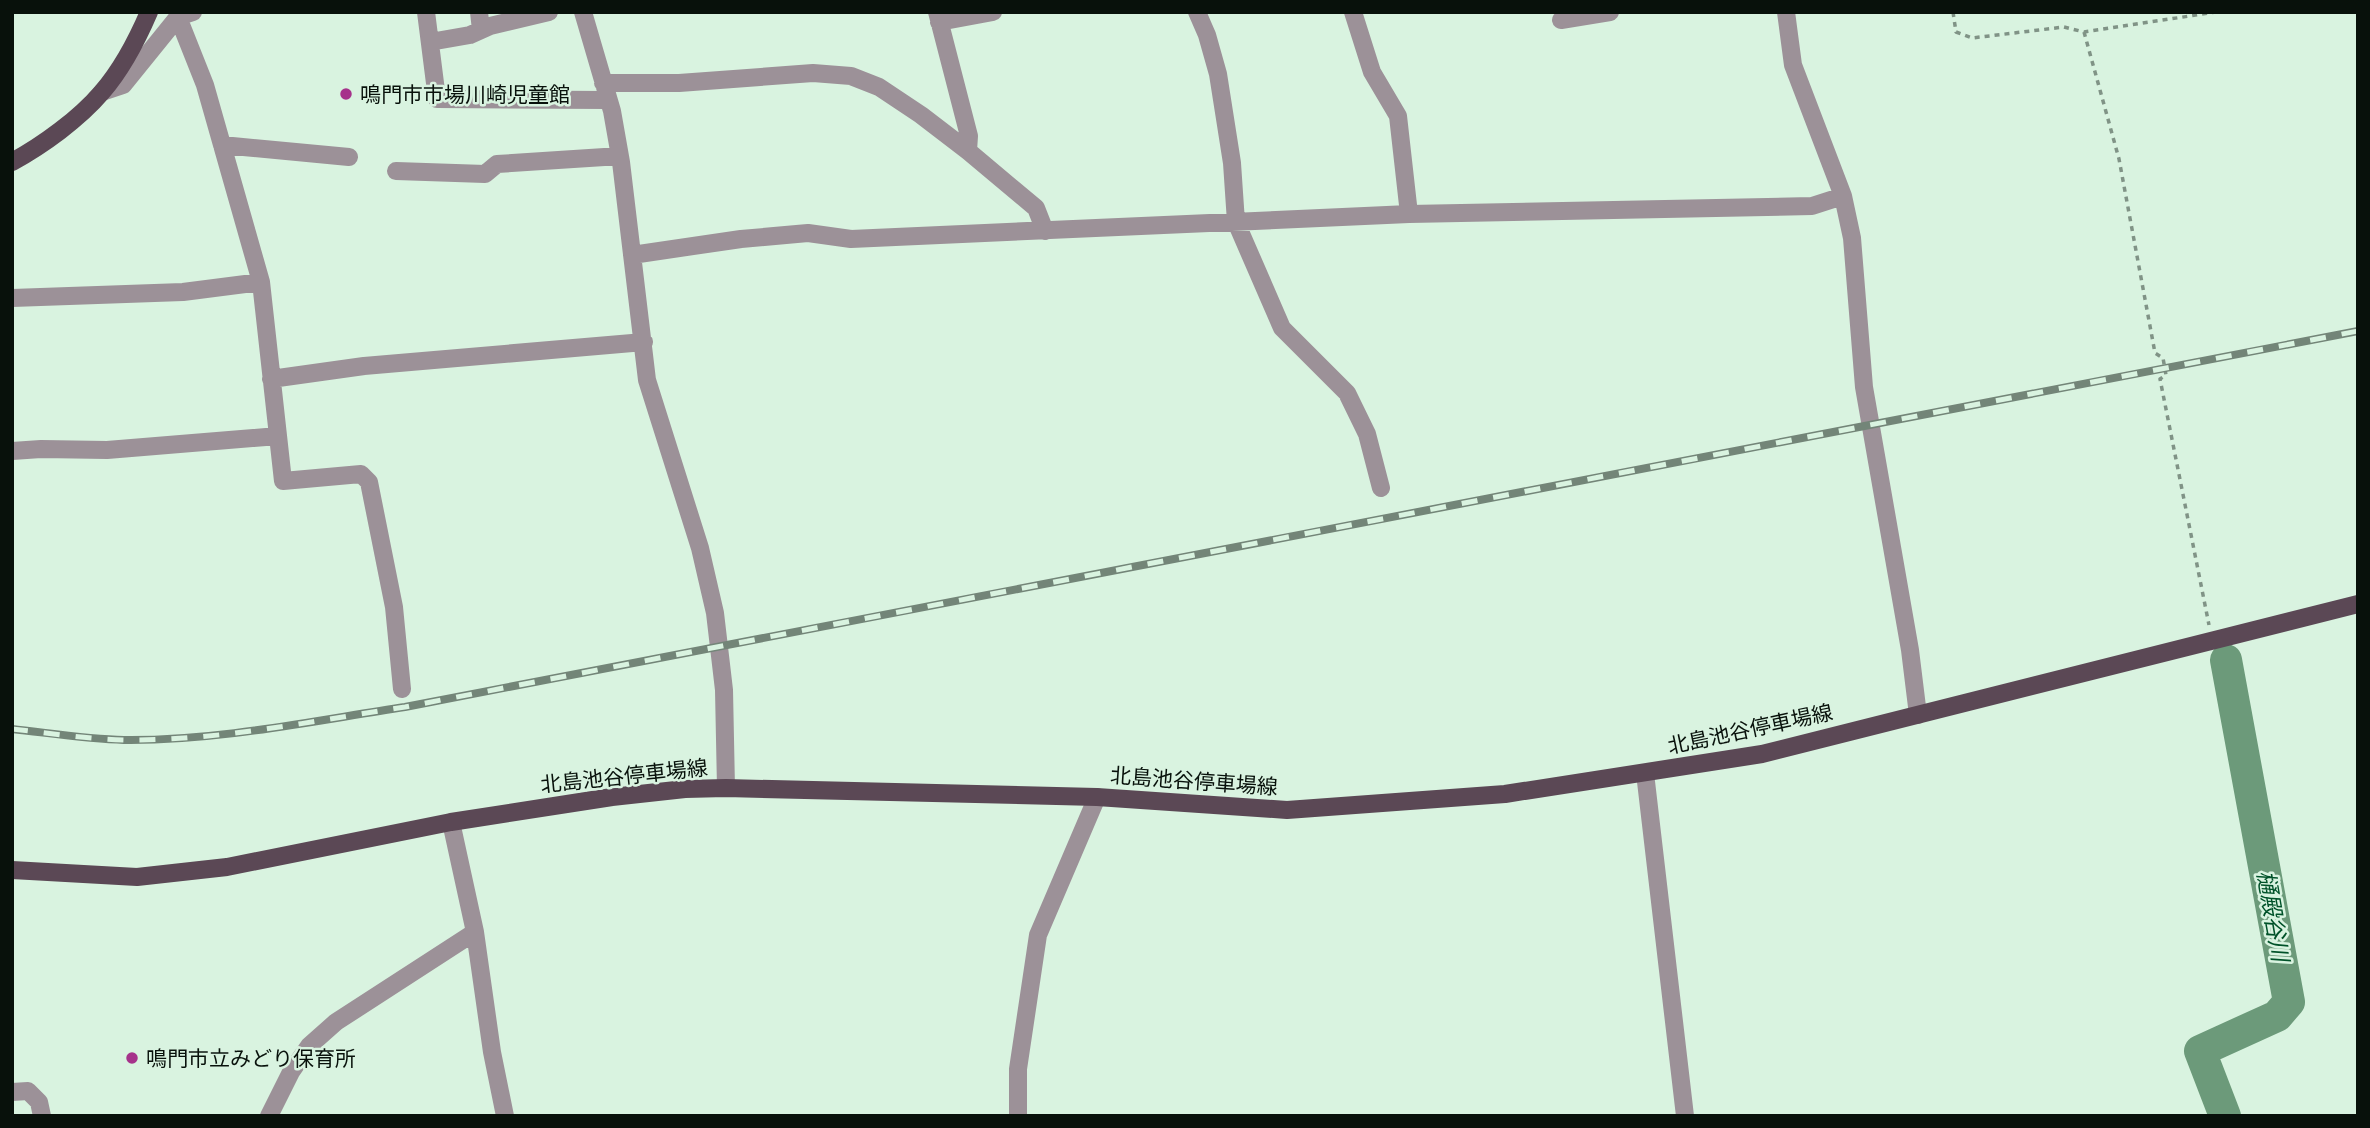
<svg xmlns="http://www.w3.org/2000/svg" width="2370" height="1128" viewBox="0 0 2370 1128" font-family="Inter,'Noto Sans JP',sans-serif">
<rect width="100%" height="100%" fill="#d9f3e0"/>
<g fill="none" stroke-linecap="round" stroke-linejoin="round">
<path stroke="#6c9a7a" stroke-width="32" d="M2225,1116L2200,1051L2277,1016L2289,1002L2226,660"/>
<path stroke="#809386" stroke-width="3.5" stroke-dasharray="5 5" stroke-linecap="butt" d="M1953,12L1956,32L1972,38L2064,27L2084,32L2216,12
M2084,32L2119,159L2155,353L2163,358L2166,375L2160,379L2209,625"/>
<path stroke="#9c9198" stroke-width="18" d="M426,12L437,99L608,100
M479,12L481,30
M583,12L612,111L621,162L647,380L700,548L715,613L724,690L726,788
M937,12L969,136L968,151
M1197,12L1207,35L1218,74L1232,163L1236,222L1282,328L1347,393L1367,434L1381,488
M1353,12L1372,72L1398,116L1409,214
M1786,12L1793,65L1843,196L1852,238L1864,387L1910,650L1918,715
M178,17L205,85L261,282L283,481L361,474L369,482L394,607L402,689
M1561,20L1610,12
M939,22L993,12
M430,42L470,35L490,26L549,12
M603,83H679L813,73L851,76L879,87L921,115L968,151L1036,208L1045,231
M102,92L123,85L178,17L193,12
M222,145L349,157
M396,171L485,174L497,164L620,156
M632,255L741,239L808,233L851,239L1409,214L1812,206L1843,196
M12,298L183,292L261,282
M271,379L364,366L644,342
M12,451L41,449L107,450L278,436
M1645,773L1685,1116
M451,822L475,932L492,1052L505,1116
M12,1092L28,1091L39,1102L42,1116
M269,1116L291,1072L309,1046L336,1022L475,932
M1018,1116V1069L1038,935L1097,797"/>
<path stroke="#5b4855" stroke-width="18" d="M12,162C43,145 79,119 102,92C122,69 137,40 149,12
M12,870L137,877L227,867L451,822L612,797L685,789L726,788L1097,797L1287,810L1505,794L1762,754L2358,604"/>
<g stroke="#738578" stroke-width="8">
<path id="rail" d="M12,729C49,733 87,739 124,740C218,741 312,721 405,707L2358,331"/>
</g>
<use href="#rail" stroke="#d9f3e0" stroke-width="5" stroke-dasharray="16" stroke-linecap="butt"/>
</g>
<g fill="#a6328b" stroke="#d9f3e0" stroke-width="2.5">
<circle cx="346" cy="94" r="7"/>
<circle cx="132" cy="1058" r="7"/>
</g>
<g text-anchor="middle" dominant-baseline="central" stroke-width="5" stroke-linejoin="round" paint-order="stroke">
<g font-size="21" fill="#08110b" stroke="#d9f3e0" text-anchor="start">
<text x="360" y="94">鳴門市市場川崎児童館</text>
<text x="146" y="1058">鳴門市立みどり保育所</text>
</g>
<g font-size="21" fill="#08110b" stroke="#d9f3e0">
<text transform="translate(1750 729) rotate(-12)">北島池谷停車場線</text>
<text transform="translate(624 776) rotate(-6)">北島池谷停車場線</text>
<text transform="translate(1194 781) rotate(4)">北島池谷停車場線</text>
</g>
<g font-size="23" font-style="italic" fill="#005229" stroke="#d9f3e0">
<text transform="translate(2273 916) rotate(80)">樋殿谷川</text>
</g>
</g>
<rect width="2370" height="1128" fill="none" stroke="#08110b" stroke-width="28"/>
</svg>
